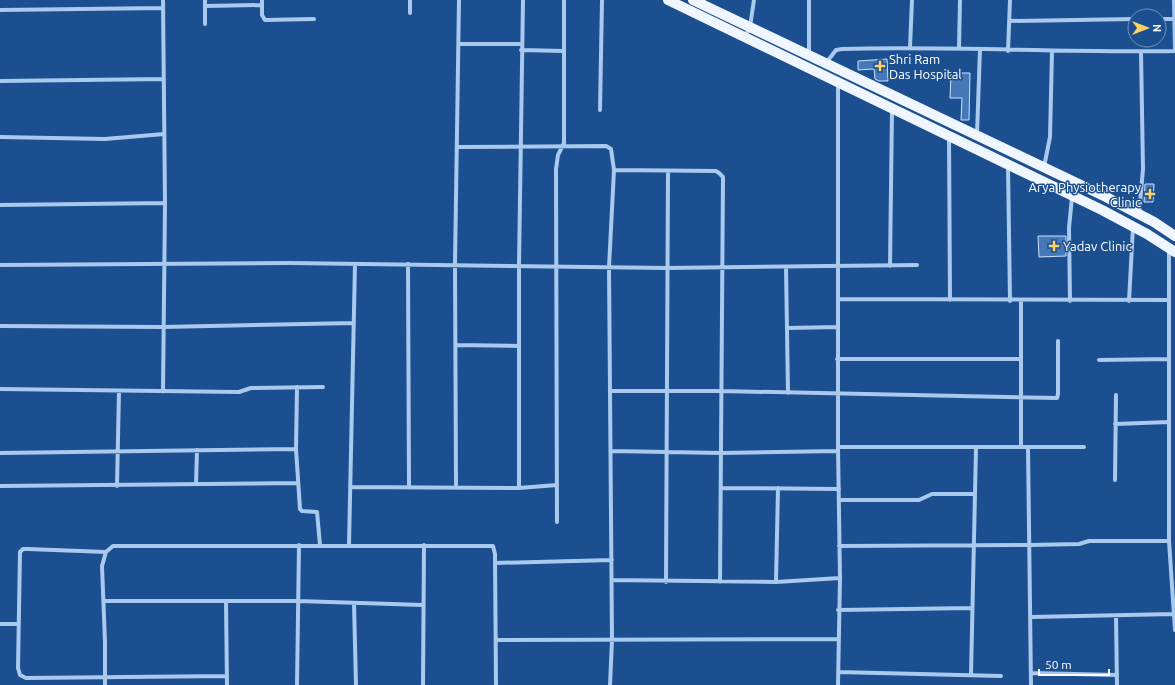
<svg xmlns="http://www.w3.org/2000/svg" width="1175" height="685" viewBox="0 0 1175 685" font-family="Ubuntu,sans-serif">
<rect width="100%" height="100%" fill="#1b4f8f"/>
<path fill="#4478b7" stroke="#cfe3fa" d="M887,59L888,81H879L875,79L874,69L858,70V61Z
M951,73H970L969,120H961L962,98H950Z
M1145,184H1154L1153,202H1144Z
M1038,236H1066V256L1039,257Z"/>
<g fill="none" stroke-linecap="round" stroke-linejoin="round">
<path stroke="#a9c9ee" stroke-width="4" d="M163,0L165,203L163,392
M262,0V15L265,20L314,19
M809,0V54
M1174,0L1175,51
M205,6L262,5
M0,10L163,8
M410,13V0
M1159,19H1174
M1009,21L1135,19
M205,24V0
M745,37L750,27L754,0
M459,44H522
M910,47L912,0
M959,48L960,0
M521,50L563,51
M1008,51L1010,0
M826,63L836,50L842,49C953,46 1064,53 1175,51
M0,81L164,79
M838,83V447L840,578L838,685
M600,110L602,0
M977,134L980,49
M949,136L950,300
M0,137L105,139L164,134
M457,147L606,146L611,149L614,170L609,267L612,640L610,685
M1008,166L1010,301
M1044,167L1050,137L1052,52
M614,170L716,171L719,173L723,177L720,582
M0,205L165,203
M1139,214L1143,169L1141,52
M1169,248V541L1175,630
M408,264L409,487
M0,265L289,263L667,268L917,265
M890,266L892,110
M786,267L788,393
M838,299L1168,300
M1021,301V447
M1070,301L1069,228L1072,197
M1129,301L1133,227
M0,326L163,327L354,323
M787,328L838,327
M456,345L519,346
M837,359H1020
M1099,360L1168,359
M297,387L296,449L300,509L302,511L317,512L320,545
M0,389L239,392L251,388L323,387
M611,391H721L1057,398L1058,394V341
M1115,424L1169,422
M838,447H1084
M1028,447L1031,685
M611,451L722,453L838,451
M0,453L296,449
M1115,480L1116,395
M196,484L197,450
M0,486L298,483
M117,486L119,391
M456,486L455,264L459,0
M351,487L519,488L557,485
M519,488V266L523,0
M721,488L839,489
M839,500H919L932,494H975
M557,522L556,169L558,155L564,143V0
M349,545L355,264
M839,546L1030,545L1079,544L1089,541H1169
M106,552L28,549H23L20,552L18,668L20,675L26,678L227,676
M495,563L612,560
M612,580L776,582L840,578
M666,582L668,172
M776,582L778,488
M104,601H298L423,605
M226,601L227,685
M354,603L356,685
M838,610L972,608
M1116,616L1117,685
M1031,617L1174,614
M0,624H18
M496,640L839,639
M838,672L1001,676
M1031,673L1117,675
M971,675L976,448
M105,685V642L102,566L106,552L113,546H493L495,554L496,685
M297,685L299,545
M423,685L424,545"/>
<path stroke="#f0f6ff" stroke-width="10" d="M668,0L1102,210L1147,234L1175,252
M693,0L1106,197L1154,222L1175,236"/>
</g>
<g fill="#ffd166" stroke="#1b4f8f" stroke-width="1.5">
<path d="M878 60h4v4h4v4h-4v4h-4v-4h-4v-4h4z"/>
<path d="M1148 188h4v4h4v4h-4v4h-4v-4h-4v-4h4z"/>
<path d="M1052 240h4v4h4v4h-4v4h-4v-4h-4v-4h4z"/>
</g>
<g text-anchor="middle" dominant-baseline="central" stroke-width="3" stroke-linejoin="round" paint-order="stroke">
<g font-size="13" fill="#fff" stroke="#1b4f8f" text-anchor="start">
<text x="889" y="59">Shri Ram<tspan x="889" dy="15">Das Hospital</tspan></text>
<text x="1141" y="187" text-anchor="end">Arya Physiotherapy<tspan x="1141" dy="15">Clinic</tspan></text>
<text x="1063" y="246">Yadav Clinic</text>
</g>
</g>
<g transform="translate(1147 28) rotate(90)"><circle r="19" fill="#1b4f8f" stroke="#7695bc"/>
<path d="M0-3L7 15L0 10L-7 15Z" fill="#ffd166"/>
<text y="-6" font-size="11" font-weight="bold" text-anchor="middle" fill="#ffffff">N</text>
</g>
<path d="M1039 669v6h70v-6" fill="none" stroke="#ffffff" stroke-width="2"/>
<text x="1045" y="669" font-size="12" fill="#ffffff" stroke="#1b4f8f" stroke-width="3" paint-order="stroke">50 m</text>
</svg>
